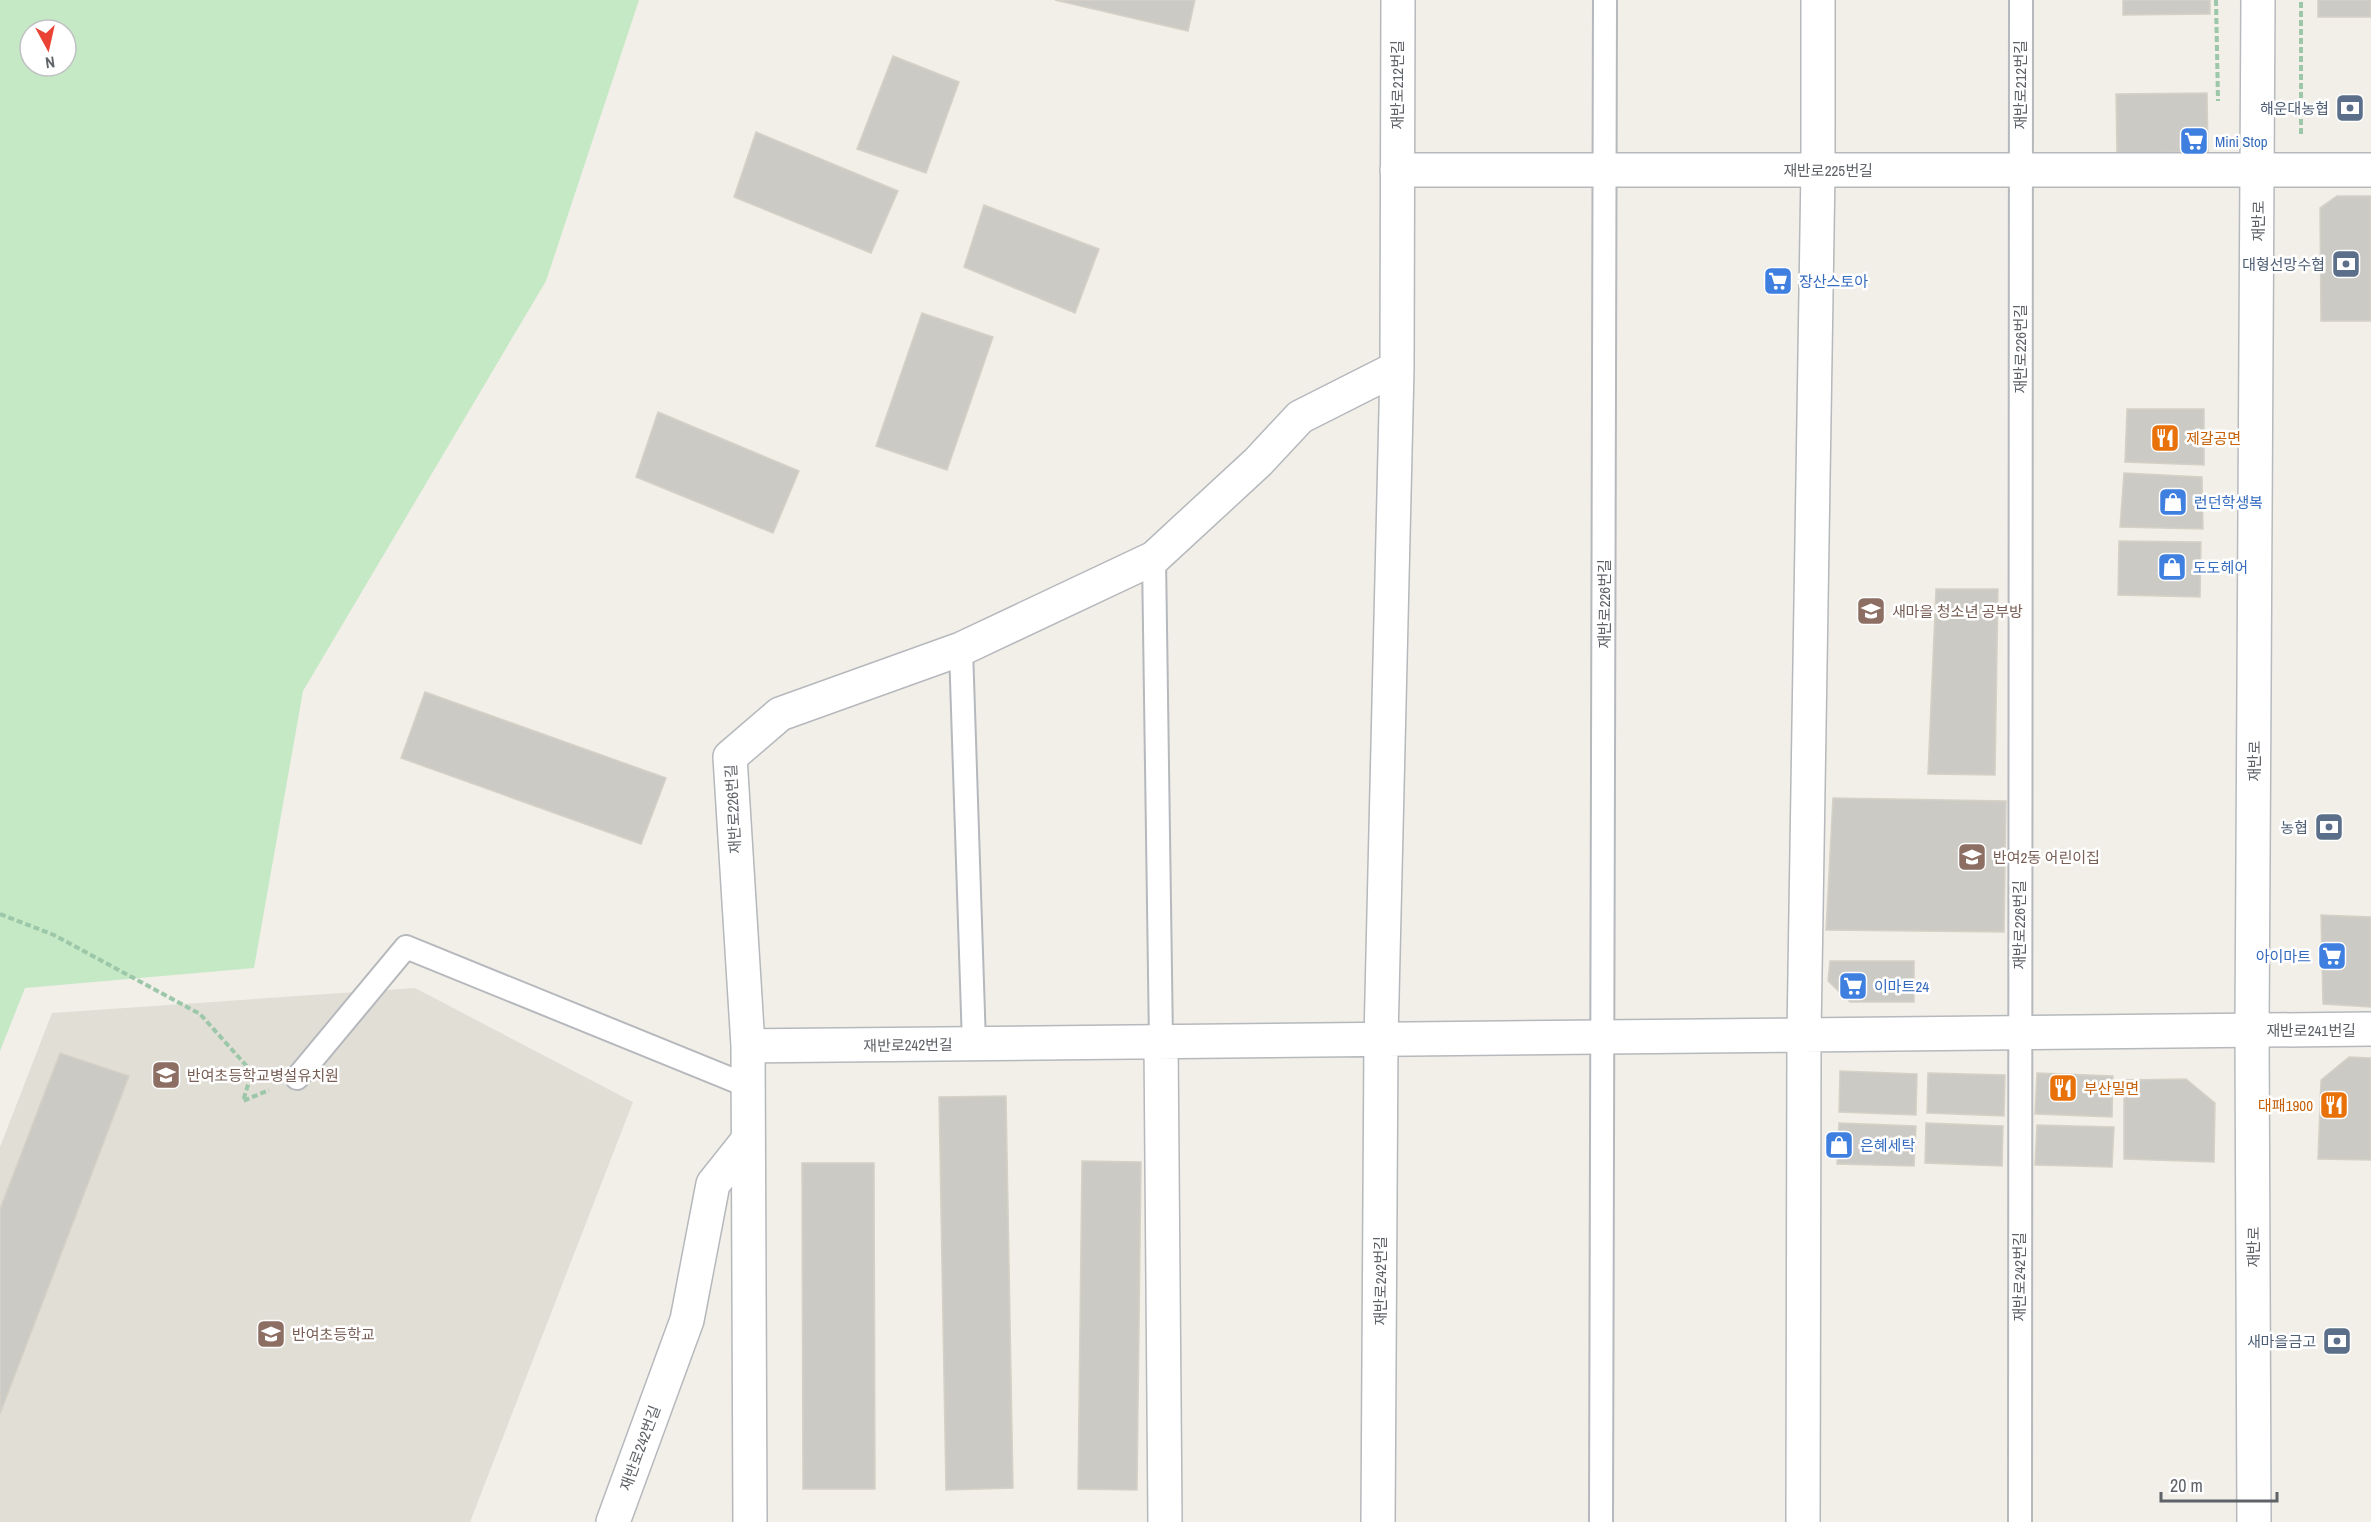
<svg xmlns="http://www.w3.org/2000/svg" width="2371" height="1522" viewBox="0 0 2371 1522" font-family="'Archivo Narrow','Noto Sans KR',sans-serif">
<rect width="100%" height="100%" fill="#f1efe8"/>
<path fill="#e1ded6" d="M415,988L633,1102L470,1522H0V1147L52,1013Z"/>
<path fill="#c5e8c5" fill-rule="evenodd" d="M0,0H639L546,281L303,691L254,968L25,988L0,1051ZM30,30H66V66H30Z"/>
<path fill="#cccac5" stroke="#d6d1c6" stroke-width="1.5" d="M1055,0H1195L1188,31Z
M2123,0H2210V14L2123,15Z
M2318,0H2371V17H2318Z
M893,56L959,82L926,173L857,149Z
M2207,93L2208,152L2117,153L2116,94Z
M756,132L898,191L871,253L734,197Z
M2337,196H2371V321H2321L2320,208Z
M984,205L1099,249L1075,313L964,267Z
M922,313L993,337L947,470L876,446Z
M2127,409H2204V465L2125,462Z
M658,412L799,471L773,533L636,477Z
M2124,473L2202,477L2203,529L2120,527Z
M2119,541L2201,542L2200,597L2118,595Z
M1936,589H1998L1995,775L1928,774Z
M425,692L666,778L641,844L401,758Z
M1833,798L2006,801L2004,932L1826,930Z
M2321,915L2371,917V1007L2323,1004Z
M1830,961H1914V1002H1850L1828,981Z
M60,1053L129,1076L0,1414V1209Z
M2349,1057L2371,1058V1160L2318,1159L2321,1080Z
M1840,1071L1917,1074L1916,1115L1839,1112Z
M1928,1073L2005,1075L2004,1116L1927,1113Z
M2037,1073L2113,1076L2112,1117L2035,1114Z
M2186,1079L2215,1103L2214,1162L2124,1159V1080Z
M1006,1096L1013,1488L946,1490L939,1097Z
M1839,1123L1916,1126L1914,1166L1837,1164Z
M1926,1123L2003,1126L2002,1166L1925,1163Z
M2037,1125L2114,1127L2112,1167L2035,1165Z
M1082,1161L1141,1162L1137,1490L1078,1489Z
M802,1163H874L875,1489H803Z"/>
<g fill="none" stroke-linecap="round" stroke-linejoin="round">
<g stroke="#b5b8bc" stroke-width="26">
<path id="lane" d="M1154,558L1161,1042
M961,649L974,1044
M297,1078L406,947L748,1086
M1601,1522L1605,0
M2020,1522L2021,0"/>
</g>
<g stroke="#b5b8bc" stroke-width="36">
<path id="street" d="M1397,170H2371
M1161,1042L1165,1522
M748,1046L2371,1029
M613,1522L687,1320L713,1184L748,1140
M750,1522L748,1046L730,757L780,714L961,649L1154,558L1258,462L1300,417L1397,368
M1378,1522L1381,1039L1397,368L1398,0
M1803,1522L1804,1035L1818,170V0"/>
</g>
<g stroke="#b6babf" stroke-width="36">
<path id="secondary" d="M2254,1522L2252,1030L2258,0"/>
</g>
<path stroke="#9cc7a9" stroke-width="4" stroke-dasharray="6 3" stroke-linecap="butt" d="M2216,0L2218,101
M2301,134V0
M0,914L54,935L200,1014L252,1072L243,1101L269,1090"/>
<use href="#lane" stroke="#fff" stroke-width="22"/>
<use href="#street" stroke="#fff" stroke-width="33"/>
<use href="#secondary" stroke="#fff" stroke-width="33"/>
</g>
<defs>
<g id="bank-square" transform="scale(1.5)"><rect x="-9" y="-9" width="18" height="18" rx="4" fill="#5c6f8a" stroke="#fff"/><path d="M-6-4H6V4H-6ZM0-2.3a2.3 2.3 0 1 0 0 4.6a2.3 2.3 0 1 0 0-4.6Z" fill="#fff"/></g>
<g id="supermarket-square" transform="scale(1.5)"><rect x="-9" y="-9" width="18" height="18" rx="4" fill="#3f7fe0" stroke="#fff"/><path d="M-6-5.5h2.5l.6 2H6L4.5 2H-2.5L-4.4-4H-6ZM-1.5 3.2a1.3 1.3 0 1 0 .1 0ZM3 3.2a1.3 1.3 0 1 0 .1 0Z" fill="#fff"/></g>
<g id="restaurant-square" transform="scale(1.5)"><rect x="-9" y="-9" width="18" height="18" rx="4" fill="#e8710a" stroke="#fff"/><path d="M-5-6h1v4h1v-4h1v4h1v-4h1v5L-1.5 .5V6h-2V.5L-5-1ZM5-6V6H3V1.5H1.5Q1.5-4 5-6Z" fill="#fff"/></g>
<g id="shop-square" transform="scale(1.5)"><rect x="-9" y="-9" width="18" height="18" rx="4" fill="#3f7fe0" stroke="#fff"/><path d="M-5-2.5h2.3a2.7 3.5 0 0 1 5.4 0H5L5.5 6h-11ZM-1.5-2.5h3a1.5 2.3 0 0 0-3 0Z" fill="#fff"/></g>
<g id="school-square" transform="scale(1.5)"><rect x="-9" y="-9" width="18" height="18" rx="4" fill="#8d6e63" stroke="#fff"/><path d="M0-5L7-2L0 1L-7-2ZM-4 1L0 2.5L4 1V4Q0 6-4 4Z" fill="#fff"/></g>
</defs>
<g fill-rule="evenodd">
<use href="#bank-square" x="2350" y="108"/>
<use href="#supermarket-square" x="2194" y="141"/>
<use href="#bank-square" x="2346" y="264"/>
<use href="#supermarket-square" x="1778" y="281"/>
<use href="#restaurant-square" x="2165" y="438"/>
<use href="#shop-square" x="2173" y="502"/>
<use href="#shop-square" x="2172" y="567"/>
<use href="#school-square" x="1871" y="611"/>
<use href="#bank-square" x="2329" y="827"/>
<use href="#school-square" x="1972" y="857"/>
<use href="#supermarket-square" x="2332" y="956"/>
<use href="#supermarket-square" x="1853" y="986"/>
<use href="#school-square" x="166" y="1075"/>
<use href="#restaurant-square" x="2063" y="1088"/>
<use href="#restaurant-square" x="2334" y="1105"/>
<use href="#shop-square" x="1839" y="1145"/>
<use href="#school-square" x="271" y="1334"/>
<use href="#bank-square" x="2337" y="1341"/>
</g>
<g text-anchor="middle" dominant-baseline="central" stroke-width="5" stroke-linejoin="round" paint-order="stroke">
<g font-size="15" fill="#5f6368" stroke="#fff">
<text transform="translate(1397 85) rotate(-90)">재반로212번길</text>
<text transform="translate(2020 85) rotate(-90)">재반로212번길</text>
<text x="1828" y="170">재반로225번길</text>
<text transform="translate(2258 221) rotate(-90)">재반로</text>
<text transform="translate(2020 349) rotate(-90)">재반로226번길</text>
<text transform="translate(1604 604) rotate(-90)">재반로226번길</text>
<text transform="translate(2254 761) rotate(-90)">재반로</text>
<text transform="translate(733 809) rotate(-93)">재반로226번길</text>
<text transform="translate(2019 925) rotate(-90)">재반로226번길</text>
<text x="2311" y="1030">재반로241번길</text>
<text transform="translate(908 1045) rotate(-1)">재반로242번길</text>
<text transform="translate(2253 1247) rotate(-90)">재반로</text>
<text transform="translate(2019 1277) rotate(-90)">재반로242번길</text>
<text transform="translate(1380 1281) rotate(-90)">재반로242번길</text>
<text transform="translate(640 1448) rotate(-70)">재반로242번길</text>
</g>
<g font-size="15" fill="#4e5e75" stroke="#fff" text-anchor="end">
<text x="2329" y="108">해운대농협</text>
<text x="2325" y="264">대형선망수협</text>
<text x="2308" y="827">농협</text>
<text x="2316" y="1341">새마을금고</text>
</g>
<g font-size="15" fill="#366cbe" stroke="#fff" text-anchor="start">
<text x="2215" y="141">Mini Stop</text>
<text x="1799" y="281">장산스토아</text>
<text x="2194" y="502">런던학생복</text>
<text x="2193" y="567">도도헤어</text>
<text x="2311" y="956" text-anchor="end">아이마트</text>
<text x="1874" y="986">이마트24</text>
<text x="1860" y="1145">은혜세탁</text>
</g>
<g font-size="15" fill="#c56008" stroke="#fff" text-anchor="start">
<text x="2186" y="438">제갈공면</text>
<text x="2084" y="1088">부산밀면</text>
<text x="2313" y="1105" text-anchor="end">대패1900</text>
</g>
<g font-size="15" fill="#785e54" stroke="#fff" text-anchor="start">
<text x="1892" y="611">새마을 청소년 공부방</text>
<text x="1993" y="857">반여2동 어린이집</text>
<text x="187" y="1075">반여초등학교병설유치원</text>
<text x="292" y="1334">반여초등학교</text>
</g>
</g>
<g transform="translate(48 48) rotate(172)"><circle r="28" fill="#ffffff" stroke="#bfc1c3" stroke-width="1.5"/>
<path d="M0-4.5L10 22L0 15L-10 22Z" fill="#ea4335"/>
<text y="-9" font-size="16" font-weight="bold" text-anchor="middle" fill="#5f6368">N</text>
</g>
<path d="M2161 1492v9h116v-9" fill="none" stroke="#5f6368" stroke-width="3"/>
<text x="2170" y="1492" font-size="18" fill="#5f6368" stroke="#ffffff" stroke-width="4.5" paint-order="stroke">20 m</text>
</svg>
